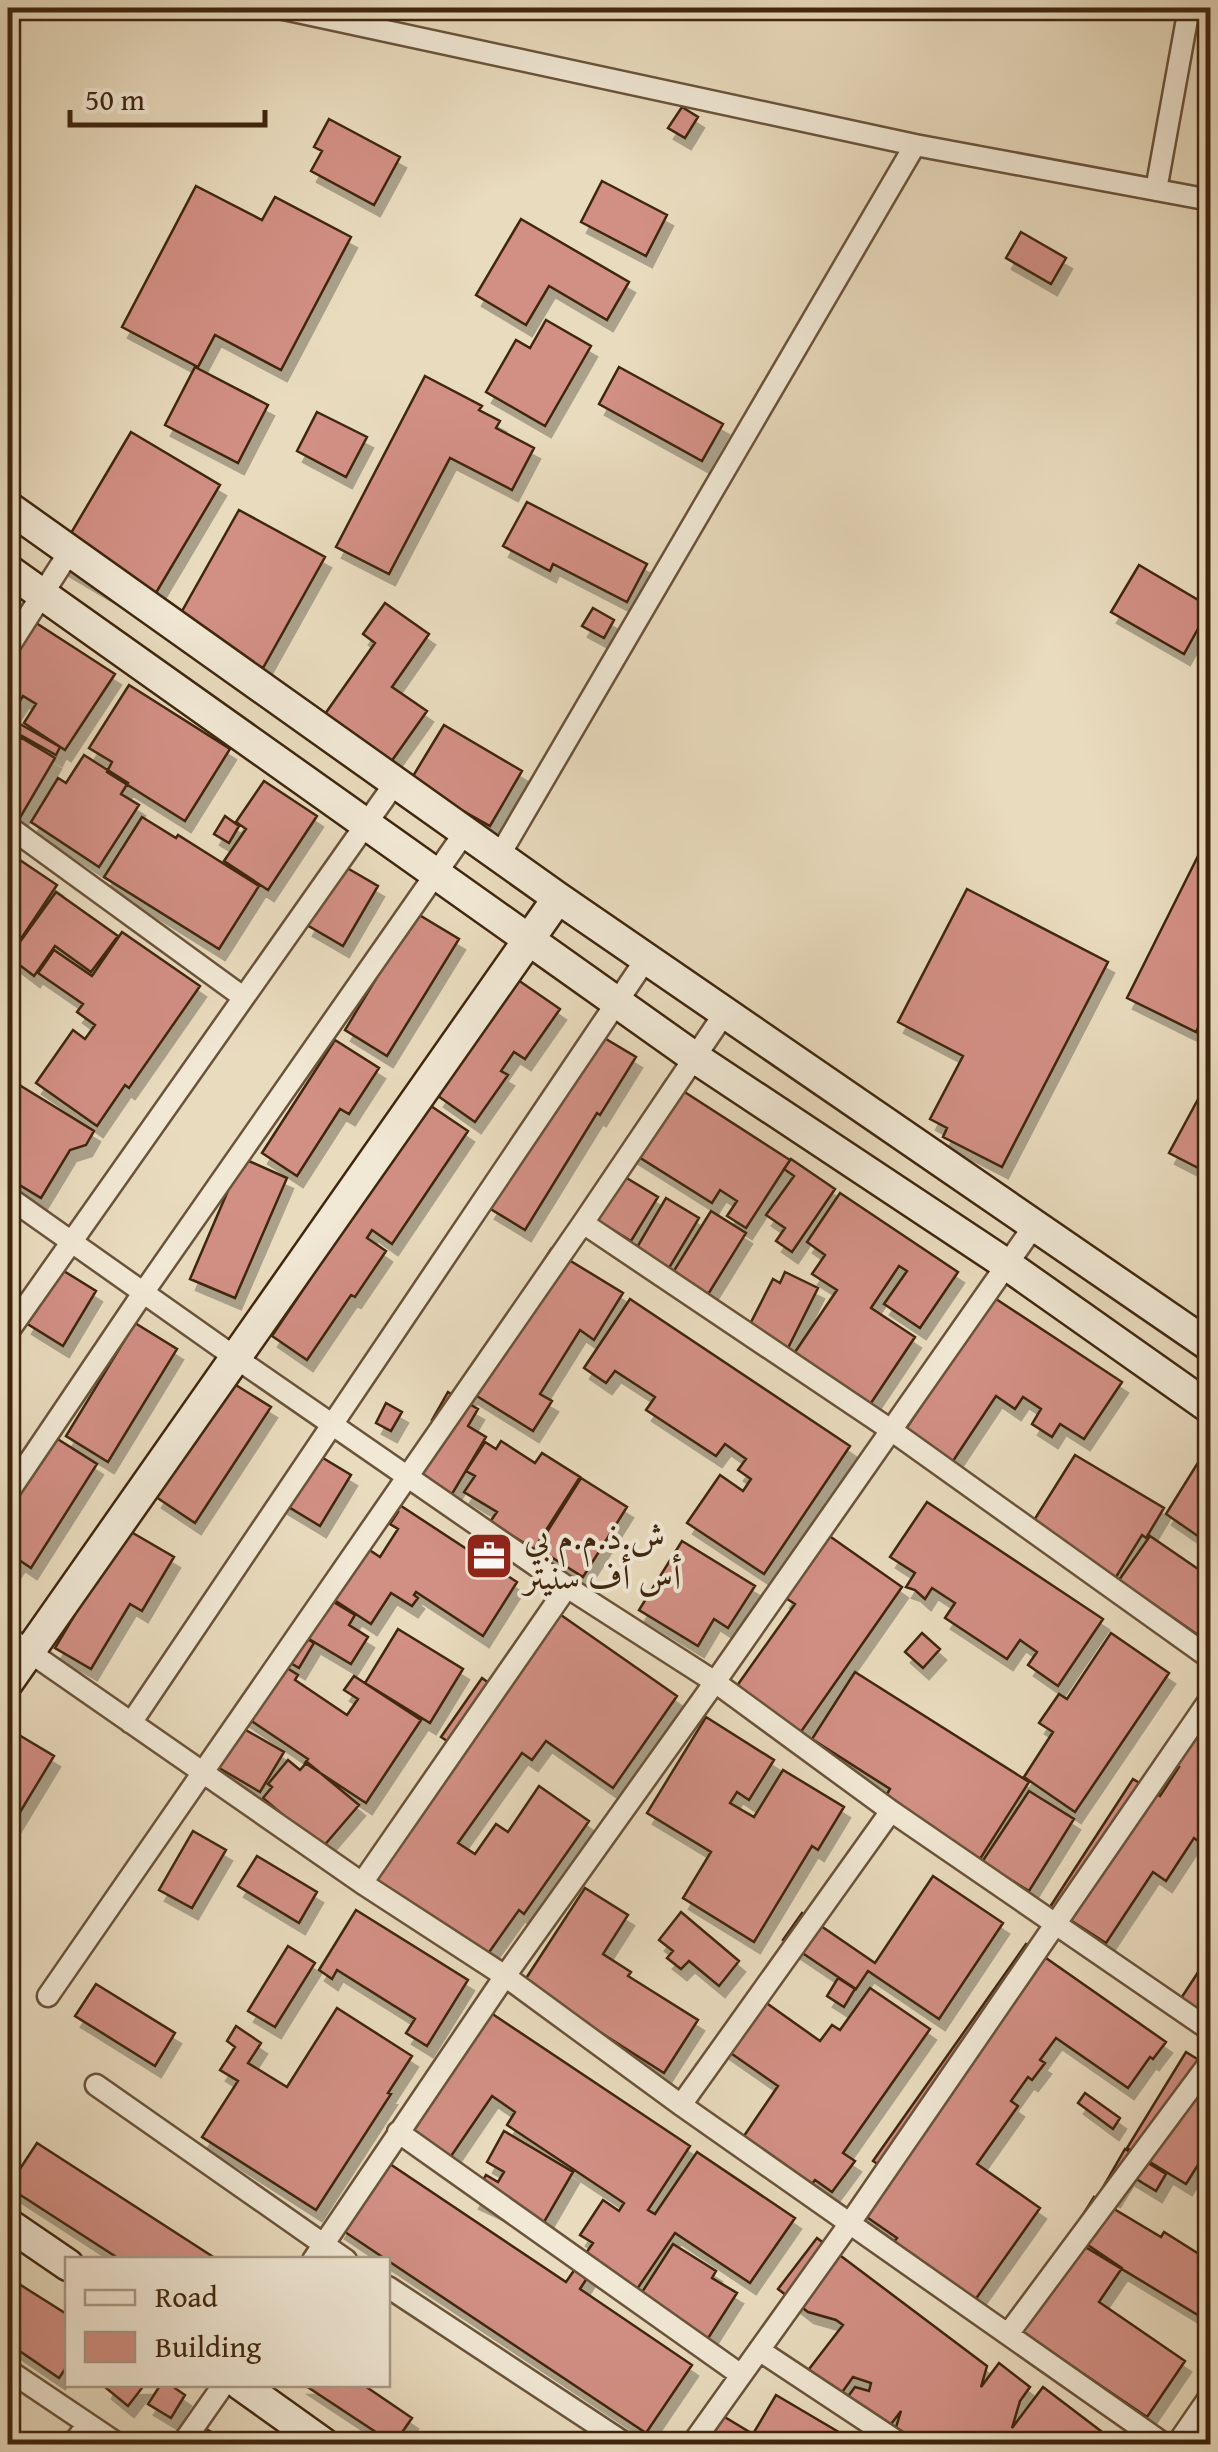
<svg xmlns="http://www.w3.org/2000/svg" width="1218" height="2452" viewBox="0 0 1218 2452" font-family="'Gentium Book Plus',Amiri,serif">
<defs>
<filter id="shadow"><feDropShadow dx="6" dy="11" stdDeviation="0" flood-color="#0004"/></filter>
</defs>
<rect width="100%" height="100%" fill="#e9dbbe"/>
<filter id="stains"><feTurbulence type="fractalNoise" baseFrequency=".002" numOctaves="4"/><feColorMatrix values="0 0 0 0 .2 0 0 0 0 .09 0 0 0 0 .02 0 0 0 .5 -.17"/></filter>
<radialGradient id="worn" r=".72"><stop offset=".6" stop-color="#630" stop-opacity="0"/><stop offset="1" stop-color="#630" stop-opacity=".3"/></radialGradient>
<path fill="#d28f84" stroke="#3f260e" stroke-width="2.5" filter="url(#shadow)" d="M682,107L698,117L685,138L668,128Z
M329,119L400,157L374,205L311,171L322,151L314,147Z
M602,181L667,215L646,256L581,222Z
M196,186L262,220L275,197L351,237L281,370L215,335L198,367L122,327Z
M521,219L629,282L607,320L549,286L526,325L476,295Z
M1021,232L1066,258L1051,284L1006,258Z
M546,320L591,346L545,426L486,392L516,340L530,348Z
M195,367L268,405L238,463L165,425Z
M619,367L723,424L702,461L599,404Z
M425,376L482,406L479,410L500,421L496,428L534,448L512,490L450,458L389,574L336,547Z
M317,412L367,437L346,477L297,451Z
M131,432L220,485L144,613L55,560Z
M527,502L647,564L627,602L553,564L550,571L503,546Z
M239,510L325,557L263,668L177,620Z
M1139,565L1210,607L1184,654L1111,612Z
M385,603L429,634L392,687L427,711L386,769L336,734L342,725L325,714L375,643L363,634Z
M593,608L614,620L604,638L582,626Z
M30,619L115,674L65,750L24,723L36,704L23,696L8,719V653Z
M129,685L230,749L185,821L107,772L112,762L89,748Z
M20,724L60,747L56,755L22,736L8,760V745Z
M444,725L522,771L490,826L410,781Z
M20,737L55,758L21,816L8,808V759Z
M84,755L128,783L121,794L139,805L99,867L31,822L58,778L66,783Z
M264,781L317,816L268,890L224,861L246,829L236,822Z
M225,816L239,826L229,843L214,834Z
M142,817L176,838L178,835L259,886L219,949L104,877Z
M1210,832V1004L1196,1032L1127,998Z
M8,852L57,885L14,949L8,945Z
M342,865L378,886L343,946L307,925Z
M967,889L1108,962L1002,1167L943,1137L947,1128L930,1119L963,1056L898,1022Z
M56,892L118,936L91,972L55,946L34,976L9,957Z
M416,913L459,939L387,1056L345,1030Z
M122,932L200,986L129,1088L125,1085L97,1126L36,1083L73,1030L85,1039L95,1025L77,1012L83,1004L38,973L54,950L92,976Z
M518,980L560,1009L525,1059L514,1052L501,1071L508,1075L475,1122L438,1096Z
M596,1033L636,1057L600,1115L597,1113L525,1230L489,1208Z
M335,1040L379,1068L349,1114L340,1109L297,1176L262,1153Z
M1210,1077V1174L1169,1153Z
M8,1078L94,1131L86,1145L70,1150L41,1198L8,1178Z
M666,1080L790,1160L746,1228L727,1216L737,1201L720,1190L712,1203L623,1147Z
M428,1104L468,1131L392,1244L372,1230L367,1238L386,1251L355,1297L351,1295L307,1360L272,1336Z
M242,1158L287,1178L235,1298L190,1279Z
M791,1159L835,1189L792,1252L776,1241L785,1228L766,1215L794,1176L784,1169Z
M610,1168L658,1197L631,1241L584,1212Z
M840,1193L958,1272L920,1328L884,1304L907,1271L899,1266L871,1308L915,1337L865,1412L789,1361L837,1290L812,1274L825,1255L807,1242Z
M666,1198L699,1218L669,1268L636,1249Z
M711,1211L746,1233L707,1296L672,1274Z
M551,1249L623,1293L594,1340L580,1330L540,1394L552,1401L533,1431L472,1393L459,1396Z
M59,1268L96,1291L63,1346L26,1323Z
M785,1272L818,1288L787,1350L747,1330L773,1279L780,1283Z
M993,1297L1122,1382L1084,1439L1060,1424L1052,1437L1032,1424L1041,1409L1023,1397L1015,1409L996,1396L951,1464L904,1432Z
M630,1299L850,1446L764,1574L687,1523L720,1475L743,1491L751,1479L738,1470L746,1459L725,1444L716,1456L646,1410L655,1397L615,1371L606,1383L584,1368Z
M135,1323L177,1349L108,1462L66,1436Z
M231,1382L271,1407L195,1523L156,1497Z
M448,1392L478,1409L468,1426L486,1437L452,1494L408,1468L435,1422L432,1420Z
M386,1403L402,1412L391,1431L376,1423Z
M56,1438L97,1464L31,1568L19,1560L10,1573L8,1571V1512Z
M501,1441L535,1463L542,1453L580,1477L534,1549L490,1522L497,1512L464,1492L475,1476L466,1471L485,1442L496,1449Z
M1209,1445L1210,1446V1532L1205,1541L1166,1514Z
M313,1452L351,1475L320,1526L282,1503Z
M1075,1455L1164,1508L1146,1538L1142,1535L1116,1577L1031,1525Z
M581,1478L627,1507L583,1577L537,1548Z
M389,1498L517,1582L483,1636L416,1592L414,1595L418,1598L412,1606L391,1593L371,1624L319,1590L353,1539L380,1557L398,1529L390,1524L398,1512L385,1504Z
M927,1502L1103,1619L1058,1686L1028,1665L1037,1652L1020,1640L1007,1659L945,1618L955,1603L932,1588L925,1599L915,1590L906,1587L915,1573L890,1557Z
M126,1529L174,1557L142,1611L130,1604L91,1669L55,1648Z
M828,1535L902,1587L798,1736L734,1690L795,1604L784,1597Z
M1150,1536L1201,1571L1210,1557V1617L1198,1635L1119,1580Z
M682,1541L755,1586L728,1628L714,1619L698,1646L639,1610Z
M322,1595L355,1615L349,1625L368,1637L351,1664L299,1633Z
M548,1606L677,1696L613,1788L546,1741L532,1760L522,1753L458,1843L475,1854L496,1824L508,1832L539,1786L589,1821L524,1914L519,1910L485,1958L361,1871L450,1743L441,1737L482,1678L493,1686Z
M398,1629L463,1669L430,1723L365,1683Z
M922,1633L940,1649L923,1668L905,1652Z
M1111,1633L1169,1673L1075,1812L1024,1777L1053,1732L1039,1723L1059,1694L1067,1699Z
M299,1634L314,1643L299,1668L284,1659Z
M279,1663L298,1675L295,1680L347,1715L358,1699L344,1690L354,1676L421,1720L366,1803L305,1763L308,1759L244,1716Z
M855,1672L1029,1782L980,1859L884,1799L890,1789L812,1739Z
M1210,1695V1806L1199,1824L1210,1831V1840L1206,1847L1194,1838L1166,1881L1153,1872L1106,1943L1050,1907L1133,1779L1160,1796L1179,1767L1167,1760Z
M706,1717L774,1760L749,1800L737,1792L730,1803L754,1817L783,1770L844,1807L818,1850L812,1846L754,1942L683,1898L711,1852L647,1813Z
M232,1722L284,1752L260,1792L209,1762Z
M9,1729L54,1756L8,1832V1730Z
M288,1760L300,1770L307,1762L359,1805L322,1848L263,1798L272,1787L268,1784Z
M1029,1791L1074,1819L1029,1891L982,1862Z
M193,1831L226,1850L192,1908L159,1890Z
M257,1856L317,1892L299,1923L238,1886Z
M933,1876L1003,1923L939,2019L868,1971L856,1989L783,1940L802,1913L875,1963Z
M585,1888L628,1915L603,1954L631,1972L628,1976L698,2020L664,2073L523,1983Z
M356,1910L468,1980L427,2046L406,2033L415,2019L337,1970L332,1979L319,1970Z
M681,1912L739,1961L719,1986L689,1961L681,1969L667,1958L673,1951L659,1940Z
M1026,1944L1166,2042L1153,2059L1150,2057L1128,2088L1056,2038L1040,2060L1045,2063L1032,2080L1028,2077L1011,2101L1018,2106L977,2164L1040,2208L975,2300L893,2243L897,2238L858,2211L887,2170L873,2161Z
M288,1946L315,1963L275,2027L248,2011Z
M1210,1954V2030L1176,2006Z
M838,1978L855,1989L844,2007L827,1996Z
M96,1984L175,2033L155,2066L75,2016Z
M870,1988L930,2029L843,2153L855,2161L832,2192L815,2180L812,2184L744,2136L778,2086L722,2047L758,1997L820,2041L832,2025L840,2030Z
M337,2008L412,2056L388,2093L391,2094L316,2210L202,2137L238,2081L220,2070L235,2047L227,2041L236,2026L261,2043L248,2063L287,2087Z
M491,2013L690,2146L648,2210L655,2214L697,2152L795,2218L750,2283L675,2233L631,2298L591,2272L580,2289L692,2365L646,2433L339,2228L384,2160L566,2282L593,2243L580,2235L603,2200L619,2211L624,2203L507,2125L515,2112L492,2096L445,2165L407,2139Z
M1186,2052L1210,2067V2151L1208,2149L1186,2184L1127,2148Z
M1085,2093L1120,2118L1113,2129L1078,2103Z
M504,2131L573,2172L540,2229L473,2198L486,2175L498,2182L504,2172L487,2162Z
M37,2143L218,2260H121L8,2187Z
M1125,2149L1166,2174L1156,2191L1128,2174L1114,2196L1102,2189Z
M1094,2197L1161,2237L1164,2232L1210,2261V2313L1206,2320L1069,2237Z
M817,2238L987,2366L981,2387L999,2363L1030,2387L1020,2401L1012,2428L1043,2387L1118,2444H903L893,2437L901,2411L885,2432L844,2402L855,2387L869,2391L871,2383L853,2377L838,2398L806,2373L843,2325L836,2320L808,2312L778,2289Z
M1079,2239L1122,2268L1099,2302L1185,2361L1147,2417L1010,2324Z
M673,2244L716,2271L712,2278L737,2293L705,2343L637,2300Z
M8,2277L68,2315V2365L59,2378L8,2343Z
M108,2384H145L128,2406L106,2388Z
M161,2384H169L185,2395L171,2418L148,2404Z
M303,2384H362L412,2418L394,2444Z
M1210,2392V2444H1176Z
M776,2395L859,2444H693L708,2407L753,2434Z
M198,2424L231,2444H185Z"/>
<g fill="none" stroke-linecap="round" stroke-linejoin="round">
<g stroke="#6a533a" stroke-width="25">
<path id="street" d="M279,8L915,145L1210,200
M1156,190L1189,8
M8,648L70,551
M8,826L243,997
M499,856L915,145
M8,1197L236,1358L567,1587L715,1682L891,1811L1210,2030
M583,1223L891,1430L1210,1658
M8,1332L395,783
M8,1493L143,1293L465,832
M8,1637L362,1883L505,1976L681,2105L1164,2444
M131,1723L646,959
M362,1883L567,1587
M48,1996L583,1223L724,1014
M96,2085L346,2260
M681,2105L891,1811
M398,2132L741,2375
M313,2260L505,1976L715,1682L1036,1223
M388,2287L626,2444
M1008,2334L1210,2062
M759,2350L901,2444
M8,2370L118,2444
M73,2444L87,2425
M182,2444L224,2384
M692,2444L850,2223L1210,1699
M1177,2444L1210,2396"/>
</g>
<g stroke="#3f260e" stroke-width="35">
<path id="secondary" d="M8,507L558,898L1210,1346
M8,570L694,1057L1006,1264L1210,1408
M8,1682L558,898
M8,2224L68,2265
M240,2384L324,2444"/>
</g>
<use href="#street" stroke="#f1e8d5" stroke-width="20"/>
<use href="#secondary" stroke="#f1e8d5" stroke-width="30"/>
</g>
<defs>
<g id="office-square" transform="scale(2.5)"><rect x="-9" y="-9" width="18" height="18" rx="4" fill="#8f2418" stroke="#f1e8d5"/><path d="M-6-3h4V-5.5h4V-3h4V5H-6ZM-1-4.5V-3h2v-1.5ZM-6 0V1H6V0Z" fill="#fff"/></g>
</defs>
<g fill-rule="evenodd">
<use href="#office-square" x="489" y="1556"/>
</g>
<g text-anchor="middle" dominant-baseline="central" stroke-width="8" stroke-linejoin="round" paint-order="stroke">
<g font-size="35" fill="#3f260e" stroke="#f1e8d5" text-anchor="start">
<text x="524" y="1536">ش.ذ.م.م بي<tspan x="524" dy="40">أس أف سنيتر</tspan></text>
</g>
</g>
<rect width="1218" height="2452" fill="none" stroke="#e9dbbe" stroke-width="40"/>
<rect x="10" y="10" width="1198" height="2432" fill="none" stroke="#3f260e" stroke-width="5"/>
<rect x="20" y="20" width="1178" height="2412" fill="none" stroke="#3f260e" stroke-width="2.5"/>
<rect x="65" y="2257" width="325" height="130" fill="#f1e8d5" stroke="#aa9a85" stroke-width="2.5"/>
<rect x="85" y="2290" width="50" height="15" fill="#f1e8d5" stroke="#aa9a85" stroke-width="2.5"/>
<text x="155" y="2307" font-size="30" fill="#3f260e">Road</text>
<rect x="85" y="2332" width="50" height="30" fill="#d28f84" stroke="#aa9a85" stroke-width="2.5"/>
<text x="155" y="2357" font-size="30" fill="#3f260e">Building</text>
<path d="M70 110v15h195v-15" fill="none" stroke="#3f260e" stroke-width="5"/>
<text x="85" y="110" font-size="30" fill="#3f260e" stroke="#f1e8d5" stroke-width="8" paint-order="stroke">50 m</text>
<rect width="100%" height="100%" filter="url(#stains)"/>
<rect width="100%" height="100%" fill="url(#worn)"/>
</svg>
